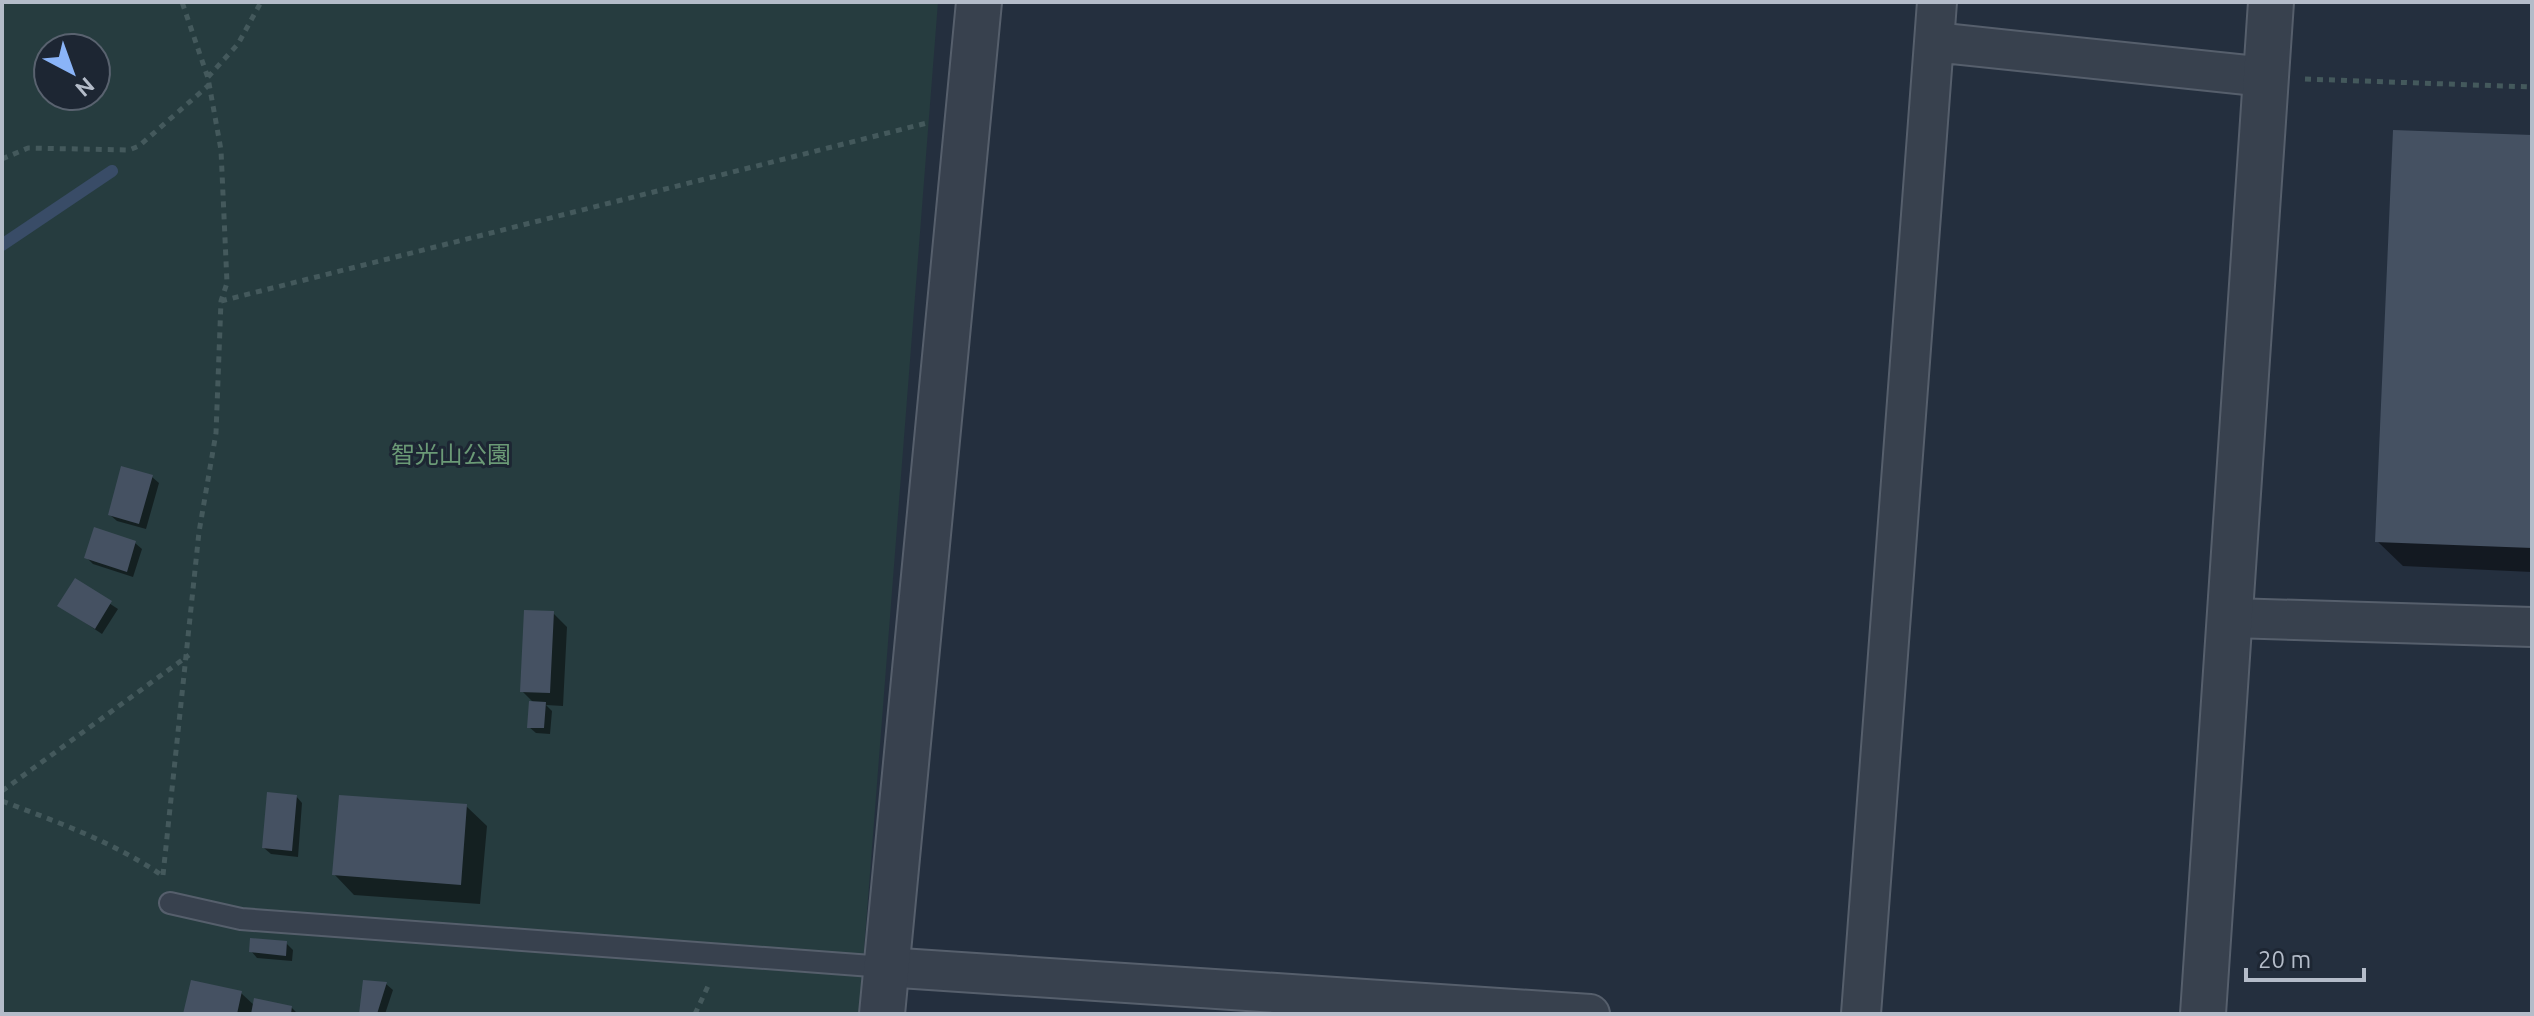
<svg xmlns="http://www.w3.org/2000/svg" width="2534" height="1016" viewBox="0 0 2534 1016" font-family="Ubuntu,'Noto Sans JP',sans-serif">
<rect width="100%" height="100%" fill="#242f3e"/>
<path fill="#263c3f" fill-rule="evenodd" d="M2,2H938L859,1014H2ZM48,48H96V96H48Z"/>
<path fill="#0007" d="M2532,137V572L2403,566L2377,541Z
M152,477L159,483L146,529L117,521L110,515Z
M135,543L142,549L133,577L93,564L87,558Z
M75,581L118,609L102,634L60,606Z
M553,613L567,627L563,706L546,705L552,711L550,734L536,733L529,727L535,704L522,691Z
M296,796L302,803L298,857L271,854L264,848Z
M466,806L487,826L480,904L354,895L334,874Z
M286,943L293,950L292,961L257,958L251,951Z
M386,984L393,990L385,1014H361Z
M241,993L255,1006L291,1007L298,1014H185Z"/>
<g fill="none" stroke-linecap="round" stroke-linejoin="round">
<path stroke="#394c67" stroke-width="12" d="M2,245L112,171"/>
</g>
<path fill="#455162" d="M2393,130L2532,135V548L2375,542Z
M121,466L153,475L139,524L108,515Z
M94,527L136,541L127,572L84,558Z
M75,578L112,601L95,629L57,606Z
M524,610L554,611L550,693L520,692Z
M529,701L546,702L544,728H527Z
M267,792L297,795L292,851L262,848Z
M339,795L467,804L461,885L332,875Z
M250,938L287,941L286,956L249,952Z
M191,980L242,991L237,1014H183Z
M363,980L387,982L377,1014H359Z
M254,998L292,1006L291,1014H251Z"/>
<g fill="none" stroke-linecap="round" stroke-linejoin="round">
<g stroke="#565f6c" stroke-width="24">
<path id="service" d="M170,903L241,919L885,967"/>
</g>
<g stroke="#565f6c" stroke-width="42">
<path id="minor" d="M1934,42L2266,77
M2232,618L2532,627
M885,967L1590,1014
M1861,1014L1937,2"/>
</g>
<g stroke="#565f6c" stroke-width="48">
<path id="tertiary" d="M882,1014L979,2
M2203,1014L2271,2"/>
</g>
<path stroke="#44595c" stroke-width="5" stroke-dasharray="6 6" stroke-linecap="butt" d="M208,77L238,44L261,2
M2305,79L2532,87
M2,159L28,148L129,150L139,146L209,85
M221,301L927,123
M2,791L189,655
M2,801C57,822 111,841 160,874
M163,875L199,532L216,433L221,301L227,283L221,150L208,78L182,2
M695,1014L709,984"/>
<use href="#service" stroke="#38414e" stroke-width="20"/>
<use href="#minor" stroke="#38414e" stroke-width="38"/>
<use href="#tertiary" stroke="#38414e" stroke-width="44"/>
</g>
<g text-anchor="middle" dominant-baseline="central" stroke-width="6" stroke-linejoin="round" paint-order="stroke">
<g font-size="24" fill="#6b9a76" stroke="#1d2633">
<text x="451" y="454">智光山公園</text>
</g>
</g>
<rect width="2534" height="1016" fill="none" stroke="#b4bcc9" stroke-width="8"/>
<g transform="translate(72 72) rotate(139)"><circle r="38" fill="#1d2633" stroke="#59626f" stroke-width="2"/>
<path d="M0-6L14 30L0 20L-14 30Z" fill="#8ab4f8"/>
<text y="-12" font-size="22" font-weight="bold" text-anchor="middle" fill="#b4bcc9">N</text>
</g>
<path d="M2246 968v12h118v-12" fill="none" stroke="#b4bcc9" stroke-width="4"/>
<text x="2258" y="968" font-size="24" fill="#b4bcc9" stroke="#1d2633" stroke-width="6" paint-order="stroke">20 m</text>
</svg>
